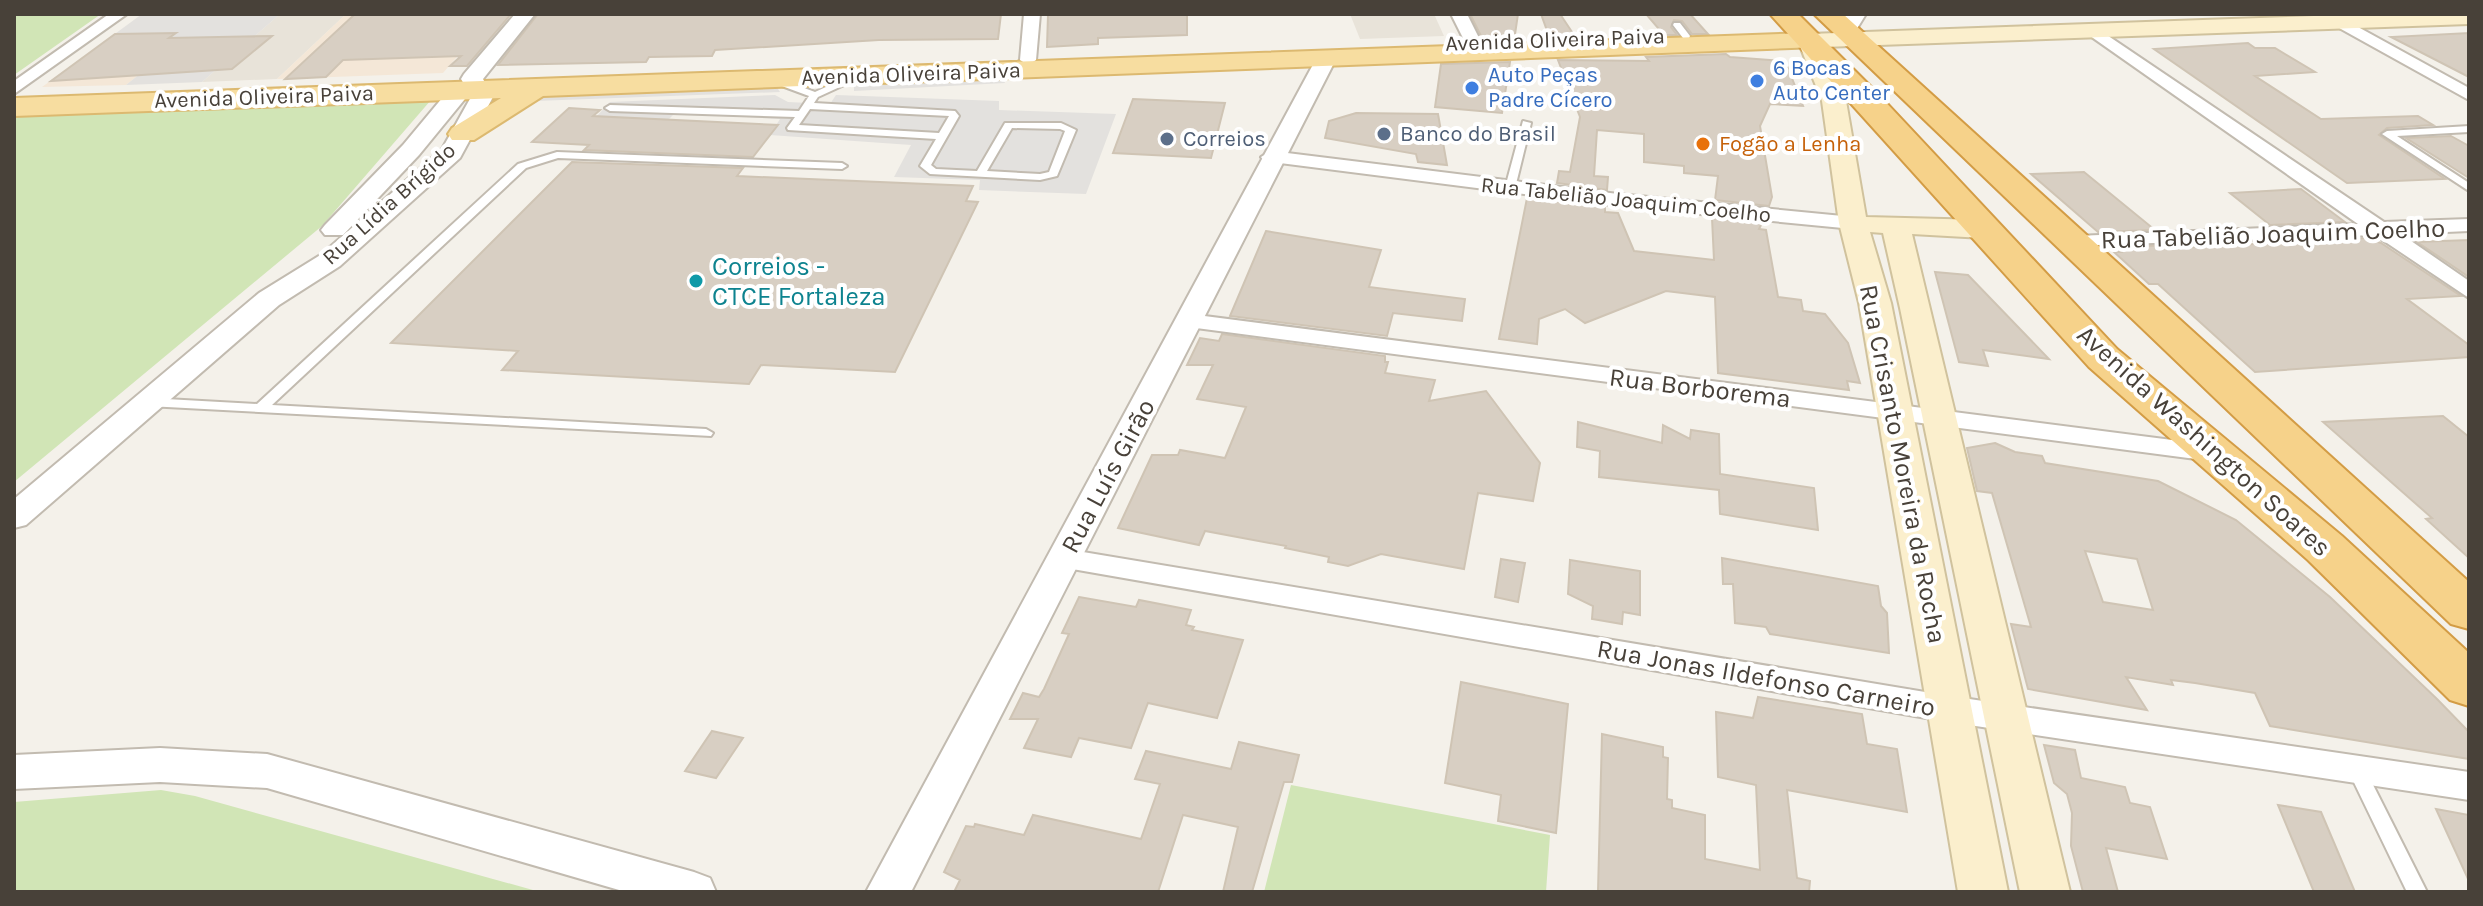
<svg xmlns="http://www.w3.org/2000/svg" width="2483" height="906" viewBox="0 0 2483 906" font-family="Karla,sans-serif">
<rect width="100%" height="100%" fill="#f4f1ea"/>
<path fill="#e8e3d9" d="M280,14H346L277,79L202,82Z
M1350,14H1434L1444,36L1360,39Z"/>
<path fill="#f4e7d7" d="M346,14H494L443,73L277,79Z
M184,38L126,85L42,87L108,39Z"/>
<path fill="#d1e5b6" d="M14,14H101L14,75Z
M431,100L322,226L14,482V113Z
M1291,785L1550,835L1546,892H1264Z
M161,790L195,796L540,892H14V802Z"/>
<path fill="#e3e1de" d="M142,14H280L202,82L126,85L183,39H108Z
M1002,76L1005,83L854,91V86L862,82Z
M776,86L780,92L535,101L537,94Z
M775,95L788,102L830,104L836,95L999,101V110L1116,114L1086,194L979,190L980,180L894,177L911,145L770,135L780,119L675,113L668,120L596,117L610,102Z"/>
<path fill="#d8cfc3" stroke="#cfc4b4" stroke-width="2" fill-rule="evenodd" d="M355,14H511L467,66H450L461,56L343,60L326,77L285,79Z
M538,14H1001L998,39L879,40L715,50L712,56L649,57L646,62L498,65Z
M1187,14V35L1098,38V44L1047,47L1048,15Z
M1470,14H1518L1514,41L1484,42Z
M1541,14H1560L1576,38L1550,39Z
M1646,14H1690L1708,34H1692L1682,21L1674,20L1671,27L1677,35H1664Z
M176,33L169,38L272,36L232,69L51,81L115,34Z
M2469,33V77L2391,37Z
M2248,43L2255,48H2275L2315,72L2255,76L2321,119L2418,116L2433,125L2387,128L2379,135L2445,179L2347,183L2154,49Z
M1726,54L1730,57L1785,61L1803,106L1770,104L1760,126L1772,197L1769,206L1715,200L1718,176L1684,173V166L1644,162V134L1597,130L1594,176L1608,177L1607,190L1557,183L1559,171L1570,172L1580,117L1558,60L1649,61L1646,57Z
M1510,62L1502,113L1435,107L1441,64Z
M1133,99L1225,103L1211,158L1113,153Z
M569,108L600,110L593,116L778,125L753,157L584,150L589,145L532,142Z
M1356,113L1438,114L1447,165L1418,162L1416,154L1325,138L1329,121Z
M2451,136L2469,146V178L2406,138Z
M572,162L743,168L737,176L973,186L966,201L978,202L895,372L761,365L749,384L502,370L518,351L391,343Z
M2084,172L2155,230L2098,232L2031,174Z
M2301,189L2345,222L2270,225L2230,193Z
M1527,198L1605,207V212L1618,213L1634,251L1714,260L1712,218L1762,223L1759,229L1766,230L1778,297L1801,300L1803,311L1825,314L1848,343L1860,383L1847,381L1849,390L1718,373L1715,297L1666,291L1585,323L1565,309L1539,319L1537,344L1499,339Z
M1266,231L1381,250L1369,287L1465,299L1462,321L1393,313L1387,336L1230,316Z
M2367,238L2381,243L2461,296L2407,299L2469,345V357L2255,372L2158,284H2149L2114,252H2121L2115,247L2174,245L2178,248Z
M2469,240V277L2417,242Z
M1935,272L1968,275L2049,359L1983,350L1988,366L1959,362Z
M1222,334L1385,356V362H1388L1385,373L1435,380L1429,401L1486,391L1540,463L1533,501L1478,493L1464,569L1381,554L1348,566L1328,562L1329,557L1285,548L1286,546L1205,531L1199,545L1118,528L1152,455H1178L1180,450L1225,458L1246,407L1197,399L1213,365H1187L1200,338L1219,341Z
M2443,416L2469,437V558L2426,519L2432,518L2323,422Z
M1578,422L1662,443L1663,425L1690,439L1691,430L1719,434L1720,474L1814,488L1818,530L1720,514L1719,490L1599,477L1600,451L1577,447Z
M1995,443L2015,452L2042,456L2045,463L2158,481L2236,520L2330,597L2437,699L2469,732V759L2270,726L2255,693L2195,683L2171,680L2173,685L2126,677L2147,710L2028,689L2011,624L2031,627L1992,493L1977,491L1967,448ZM2085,551L2137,559L2153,610L2103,602Z
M1722,558L1878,586L1881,606L1887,613L1889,653L1770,634L1766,627L1735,623L1733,584H1723Z
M1501,559L1525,563L1518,602L1495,597Z
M1570,560L1640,571V615L1623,612L1622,624L1592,619L1593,606L1568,594Z
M1079,597L1136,607L1139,600L1191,610L1186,625L1194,627L1192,630L1243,640L1217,718L1148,703L1131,748L1079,738L1071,757L1024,748L1038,719H1010L1023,693L1039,697L1044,689L1069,634L1062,633Z
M1461,682L1568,704L1556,833L1498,821L1501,795L1445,783Z
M1758,697L1862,714L1867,744L1897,749L1907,812L1787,790L1797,878L1810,881L1809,892H1598L1602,734L1663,747V757L1668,758L1667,799L1672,800V808L1705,815V859L1760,870L1756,785L1718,777L1716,712L1753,718Z
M712,731L743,738L716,778L685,771Z
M1239,742L1299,755L1292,782H1284L1252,892H1223L1238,827L1183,815L1158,892H954L960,880L944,872L966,826L974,827L975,824L1024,835L1033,815L1141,839L1160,784L1135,779L1146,751L1231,769Z
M2044,745L2075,750L2081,778L2125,787L2130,803L2150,807L2167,859L2106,848L2118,892H2083L2071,846L2072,813L2067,794L2054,783Z
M2278,805L2321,812L2355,892H2314Z
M2436,809L2469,815V881Z"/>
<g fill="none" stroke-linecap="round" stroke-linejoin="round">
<g stroke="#c2bbb0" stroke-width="4">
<path id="service" d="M1674,23H1680L1690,36L1689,38H1683L1673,25Z
M852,75L855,76V80L818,97L814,103L955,111L959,116L931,165L936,169L977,171L1005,123H1061L1076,130L1057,176L1040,180L930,174L920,166L936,139L788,130L787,128L795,117L610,111L605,108L610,105L799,111L809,96L771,82V78H777L815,92ZM810,109L949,116L939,133L799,125ZM1012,128L1060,129L1065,131L1049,172L1040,174L987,171Z
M1523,121L1531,123L1515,188L1510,191L1505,188Z
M2469,126V132L2397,136L2469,183V191L2382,134L2387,131Z
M557,152L842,163L847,166L842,169L558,158L526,168L272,405L706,429L713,433L711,436L148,406L141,402L148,398L257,404L518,164Z
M2357,763L2363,765L2427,892H2407L2348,770L2351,765Z"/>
</g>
<g stroke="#c2bbb0" stroke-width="4">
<path id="minor" d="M109,14H127L14,94V81Z
M1024,14H1040L1036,60L1028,65L1020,60Z
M1451,14H1467L1481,42L1479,46H1467Z
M2338,16L2469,88V100L2332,24V18Z
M2092,25L2384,222L2469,219V231L2401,234L2469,281V298L2375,235L2069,246L2065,242L2069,238L2076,236L2358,224L2086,33V27Z
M1271,151L1618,194L1853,217L1863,223L1853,229L1618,206L1264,161L1261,157Z
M1189,314L2211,445L2220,447L2224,453L2220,459L2211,461L1181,326L1178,321L1181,316Z
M1065,549L1949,696L2469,772V800L1949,722L1055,566L1051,559L1055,552Z"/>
</g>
<g stroke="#c2bbb0" stroke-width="4">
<path id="tertiary" d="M515,14H535L483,79L493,97L460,158L340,266L279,305L26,525L14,528V499L259,293L322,254L442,149L471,97L469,94L419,155L343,235H325L321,230L325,225L403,145L453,85L464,84L461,79L464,74Z
M1846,14H1866L1853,35L1846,37L1836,31Z
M1326,53L1336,59L911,892H866L1316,59Z
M160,748L267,754L694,872L710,878L716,892H626L267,788L160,782L14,789V755Z"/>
</g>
<g stroke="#d0c29d" stroke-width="4">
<path id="secondary" d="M2369,14H2469V24L1823,47L1846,101L1866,217L1983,220L1993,223L1997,229L1993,235L1983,238L1912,234L2070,892H2020L1900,308L1883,233L1870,232L1891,303L2008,892H1958L1859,303L1839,223L1822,101L1798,41L1809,34Z"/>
</g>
<g stroke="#dcb970" stroke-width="4">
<path id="primary" d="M1809,33L1818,35L1822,41L1818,47L543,96L474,140H452L448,134L452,128L501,98L14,116V98Z"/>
</g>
<g stroke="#d39c45" stroke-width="4">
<path id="trunk" d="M1770,14H1798L1879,95L2117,349L2342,536L2469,653V706L2450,700L2308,560L2089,367Z
M1814,14H1843L2469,582V629L2451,624Z"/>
</g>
<use href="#service" fill="#fff" fill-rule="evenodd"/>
<use href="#minor" fill="#fff" fill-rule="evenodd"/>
<use href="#tertiary" fill="#fff" fill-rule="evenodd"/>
<use href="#secondary" fill="#fbefcd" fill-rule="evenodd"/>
<use href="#primary" fill="#f7dda0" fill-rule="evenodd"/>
<use href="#trunk" fill="#f6d28a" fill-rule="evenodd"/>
</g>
<g fill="#3f7fe0" stroke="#fff" stroke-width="3">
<circle cx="1757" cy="81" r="8"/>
<circle cx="1472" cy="88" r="8"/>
</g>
<g fill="#5c6f8a" stroke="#fff" stroke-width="3">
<circle cx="1384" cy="134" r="8"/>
<circle cx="1167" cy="139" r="8"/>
</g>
<circle fill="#e8710a" stroke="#fff" stroke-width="3" cx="1703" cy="144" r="8"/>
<circle fill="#0f9aa8" stroke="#fff" stroke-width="3" cx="696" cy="281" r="8"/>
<g text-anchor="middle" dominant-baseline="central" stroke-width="8" stroke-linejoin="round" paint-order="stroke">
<g font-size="22" fill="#484139" stroke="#fff">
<text transform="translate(1555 40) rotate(-2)">Avenida Oliveira Paiva</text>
<text transform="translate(911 74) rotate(-2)">Avenida Oliveira Paiva</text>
<text transform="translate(264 97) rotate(-2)">Avenida Oliveira Paiva</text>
<text transform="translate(1626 200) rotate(6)">Rua Tabelião Joaquim Coelho</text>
<text transform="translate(389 204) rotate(-42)">Rua Lídia Brígido</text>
</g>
<g font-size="22" fill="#366cbe" stroke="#fff" text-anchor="start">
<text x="1773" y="68">6 Bocas<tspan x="1773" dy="25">Auto Center</tspan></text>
<text x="1488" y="75">Auto Peças<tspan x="1488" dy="25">Padre Cícero</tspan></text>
</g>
<g font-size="22" fill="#4e5e75" stroke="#fff" text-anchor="start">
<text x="1400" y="134">Banco do Brasil</text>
<text x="1183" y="139">Correios</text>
</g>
<g font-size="22" fill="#c56008" stroke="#fff" text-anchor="start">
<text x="1719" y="144">Fogão a Lenha</text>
</g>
<g font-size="26" fill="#484139" stroke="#fff">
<text transform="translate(2273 234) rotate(-2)">Rua Tabelião Joaquim Coelho</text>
<text transform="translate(1700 388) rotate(7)">Rua Borborema</text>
<text transform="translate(2204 441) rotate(42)">Avenida Washington Soares</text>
<text transform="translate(1903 464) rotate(79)">Rua Crisanto Moreira da Rocha</text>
<text transform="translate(1108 476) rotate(-62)">Rua Luís Girão</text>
<text transform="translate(1766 678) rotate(10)">Rua Jonas Ildefonso Carneiro</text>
</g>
<g font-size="26" fill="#0d838f" stroke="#fff" text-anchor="start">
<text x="712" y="266">Correios -<tspan x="712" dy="30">CTCE Fortaleza</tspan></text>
</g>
</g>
<rect width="2483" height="906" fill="none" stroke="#484139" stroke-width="32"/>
</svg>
